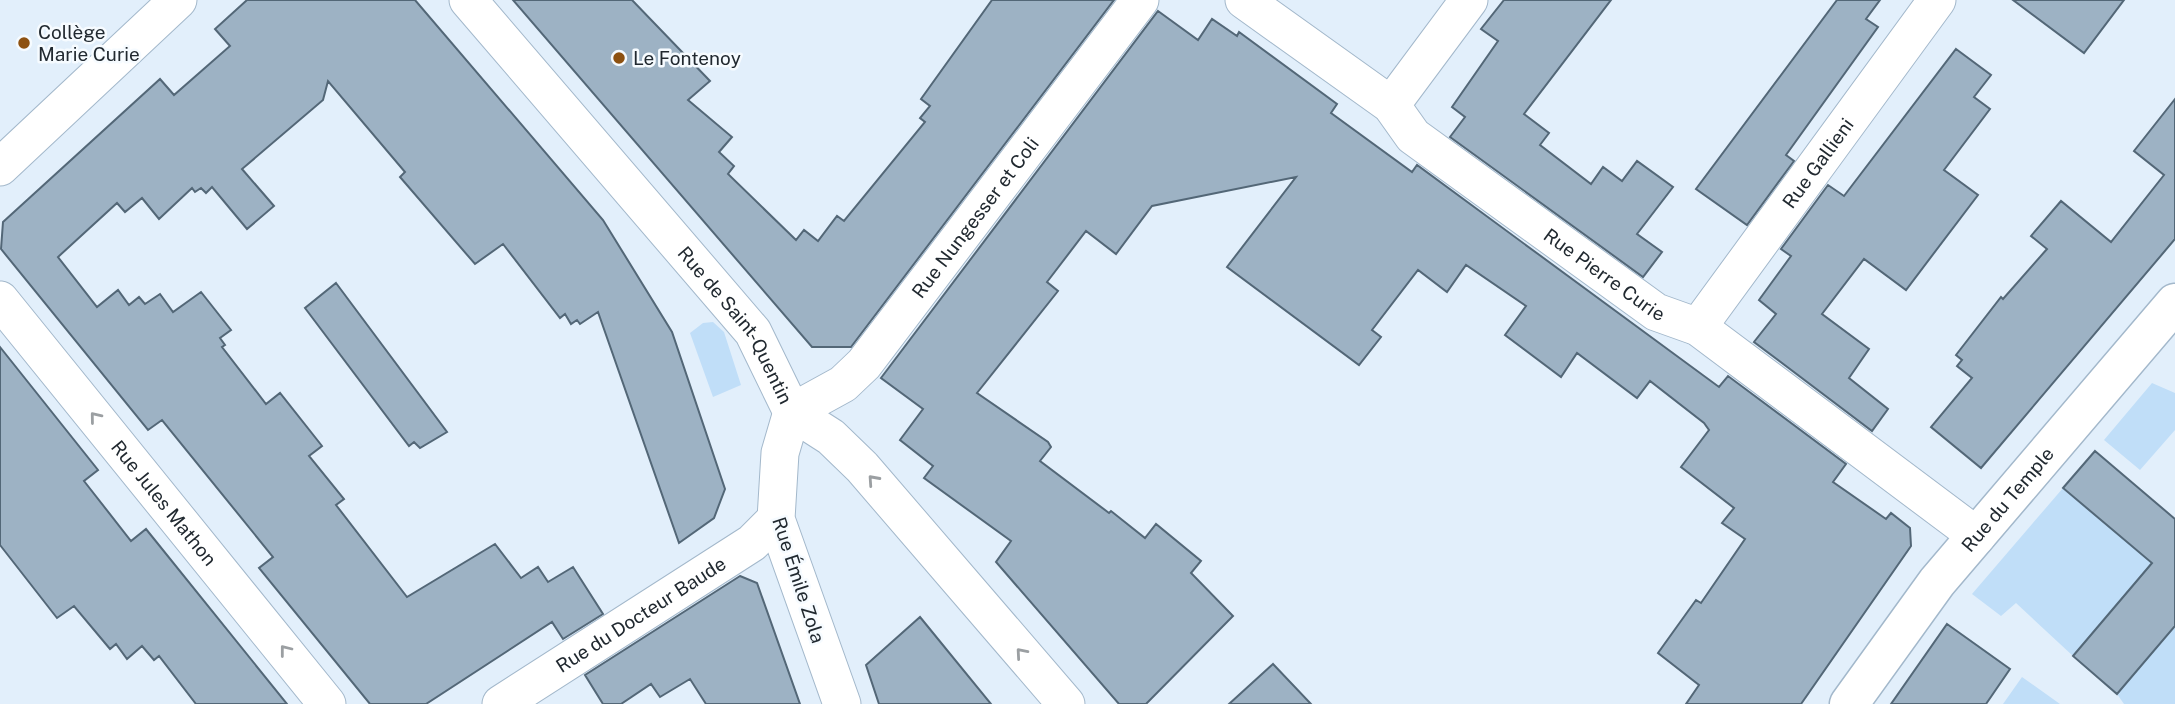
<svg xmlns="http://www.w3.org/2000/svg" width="2175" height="704" viewBox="0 0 2175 704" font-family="'Public Sans',sans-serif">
<rect width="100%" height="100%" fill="#e2effb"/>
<path fill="#c0def8" d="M713,322L724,332L741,385L713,397L690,333L703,323Z
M2152,383L2175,393V430L2140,470L2104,440Z
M2063,488L2155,565L2142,574L2073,656L2016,603L2001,616L1972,594Z
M2175,626V704H2124L2117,694Z
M2022,677L2060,704H2003Z"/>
<path fill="#9db2c4" stroke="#536777" stroke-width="2" d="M247,0H415L603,220L672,332L725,489L714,518L679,543L598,312L580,324L577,320L571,324L565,314L560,318L503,244L475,264L400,177L405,172L328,81L323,100L242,169L274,206L247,229L212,187L206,193L201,188L195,192L192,188L159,219L142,198L125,212L117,203L58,257L97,307L118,290L129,305L139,297L145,304L160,294L173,312L201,292L231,330L220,338L225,345L222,347L266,404L280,393L322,446L309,456L344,499L336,505L407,597L495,544L521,578L538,567L548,582L573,567L603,614L563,639L552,622L426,704H370L259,568L273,557L162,420L148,430L1,249L3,222L160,79L174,95L230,46L215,29Z
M513,0H632L710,81L688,100L732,137L719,152L734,166L728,174L796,240L804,230L818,241L837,216L844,221L925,122L920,118L930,106L921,99L992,0H1114L851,347H812Z
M1504,0H1611L1524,114L1549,133L1540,145L1591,184L1603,167L1622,181L1637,161L1673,187L1637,234L1662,252L1643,277L1450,137L1465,117L1452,107L1498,41L1481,29Z
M1837,0H1880L1866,19L1878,27L1786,155L1794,161L1747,225L1696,189Z
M2013,0H2124L2084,53Z
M1158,11L1198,40L1212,19L1237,36L1239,32L1337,104L1331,113L1412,172L1417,165L1719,387L1728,376L1846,464L1833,482L1886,519L1891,513L1910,528L1911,546L1801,704H1686L1699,685L1658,653L1696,600L1701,603L1745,539L1722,523L1734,508L1681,467L1709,430L1704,423L1650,381L1637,398L1577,353L1561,377L1505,335L1526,306L1466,265L1447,292L1418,270L1372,330L1381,337L1359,365L1227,267L1296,177L1152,206L1116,254L1086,231L1047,282L1058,291L977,393L1048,442L1051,447L1040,461L1109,513L1111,511L1145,538L1156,524L1201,561L1191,573L1233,616L1146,704H1119L996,562L1011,541L924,478L933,466L900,440L923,409L881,378Z
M1956,49L1991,75L1974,97L1990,109L1944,170L1978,195L1906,290L1864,259L1822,314L1869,349L1849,378L1888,409L1872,431L1754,342L1776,314L1759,300L1791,256L1781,249L1828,185L1844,196Z
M2175,99V239L1981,468L1931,427L1972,378L1957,366L1962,360L1956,355L2001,297L2003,299L2047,249L2031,236L2061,201L2111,242L2164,175L2134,151Z
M336,283L447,432L420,448L414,442L409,446L305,308Z
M0,347L98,470L84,481L131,541L146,529L287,704H196L159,656L154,660L142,646L127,659L116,644L110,649L74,606L57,618L0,545Z
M2095,451L2175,519V626L2117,694L2073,656L2152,563L2063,488Z
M740,576L757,583L800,704H706L690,679L660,697L651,684L621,704H603L585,675Z
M920,617L991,704H879L866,665Z
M1947,624L2010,669L1986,704H1891Z
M1273,664L1311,704H1229Z"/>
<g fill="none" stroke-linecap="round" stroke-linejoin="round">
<g stroke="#a3b8cb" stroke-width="39">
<g id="street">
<path id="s1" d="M468,0L753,332L792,412L831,437L862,467L1066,704"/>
<path id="s2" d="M1244,0L1391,105L1413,136L1656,312L1698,327L1977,536"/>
<path d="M1391,105L1469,0"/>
<path d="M0,167L178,0"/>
<path id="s3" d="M0,300L327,704"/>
<path id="s4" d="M1698,327L1937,0"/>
<path id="s5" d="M792,412L843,384L864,364L1140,0"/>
<path d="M792,412L780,453L776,519L842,704"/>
<path id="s6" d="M501,704L752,543L776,519"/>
</g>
</g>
<g stroke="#a3b8cb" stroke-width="41">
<g id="secondary">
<path id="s7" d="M1849,704L1937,582L2175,303"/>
</g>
</g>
<use href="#street" stroke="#fff" stroke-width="37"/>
<use href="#secondary" stroke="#fff" stroke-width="38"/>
</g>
<defs><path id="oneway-chevron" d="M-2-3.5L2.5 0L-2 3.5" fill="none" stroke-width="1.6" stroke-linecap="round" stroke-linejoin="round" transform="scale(1.75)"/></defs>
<g stroke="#9b9fa2">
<use href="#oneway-chevron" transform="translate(95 417) rotate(-129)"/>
<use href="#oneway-chevron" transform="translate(873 480) rotate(-132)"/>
<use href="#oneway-chevron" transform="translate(285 650) rotate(-128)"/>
<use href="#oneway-chevron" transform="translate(1021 653) rotate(-131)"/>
</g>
<g fill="#8d5111" stroke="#f6fbff" stroke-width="2.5">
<circle cx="24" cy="43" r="7"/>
<circle cx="619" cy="58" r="7"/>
</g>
<g text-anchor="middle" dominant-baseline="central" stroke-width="5" stroke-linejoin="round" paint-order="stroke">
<g font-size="19" fill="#212930" stroke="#f6fbff" text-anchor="start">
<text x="38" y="32">Collège<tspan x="38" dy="22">Marie Curie</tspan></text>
<text x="633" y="58">Le Fontenoy</text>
</g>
<g font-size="19" fill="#212930" stroke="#f6fbff">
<text stroke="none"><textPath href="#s4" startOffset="203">Rue Gallieni</textPath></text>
<text stroke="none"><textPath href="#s5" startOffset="271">Rue Nungesser et Coli</textPath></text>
<text stroke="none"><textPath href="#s2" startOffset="455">Rue Pierre Curie</textPath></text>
<text stroke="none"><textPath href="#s1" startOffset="422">Rue de Saint-Quentin</textPath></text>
<text stroke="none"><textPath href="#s7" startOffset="259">Rue du Temple</textPath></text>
<text stroke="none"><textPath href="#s3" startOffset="261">Rue Jules Mathon</textPath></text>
<text transform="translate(799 580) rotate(72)">Rue Émile Zola</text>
<text stroke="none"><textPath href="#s6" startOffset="166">Rue du Docteur Baude</textPath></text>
</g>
</g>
</svg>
